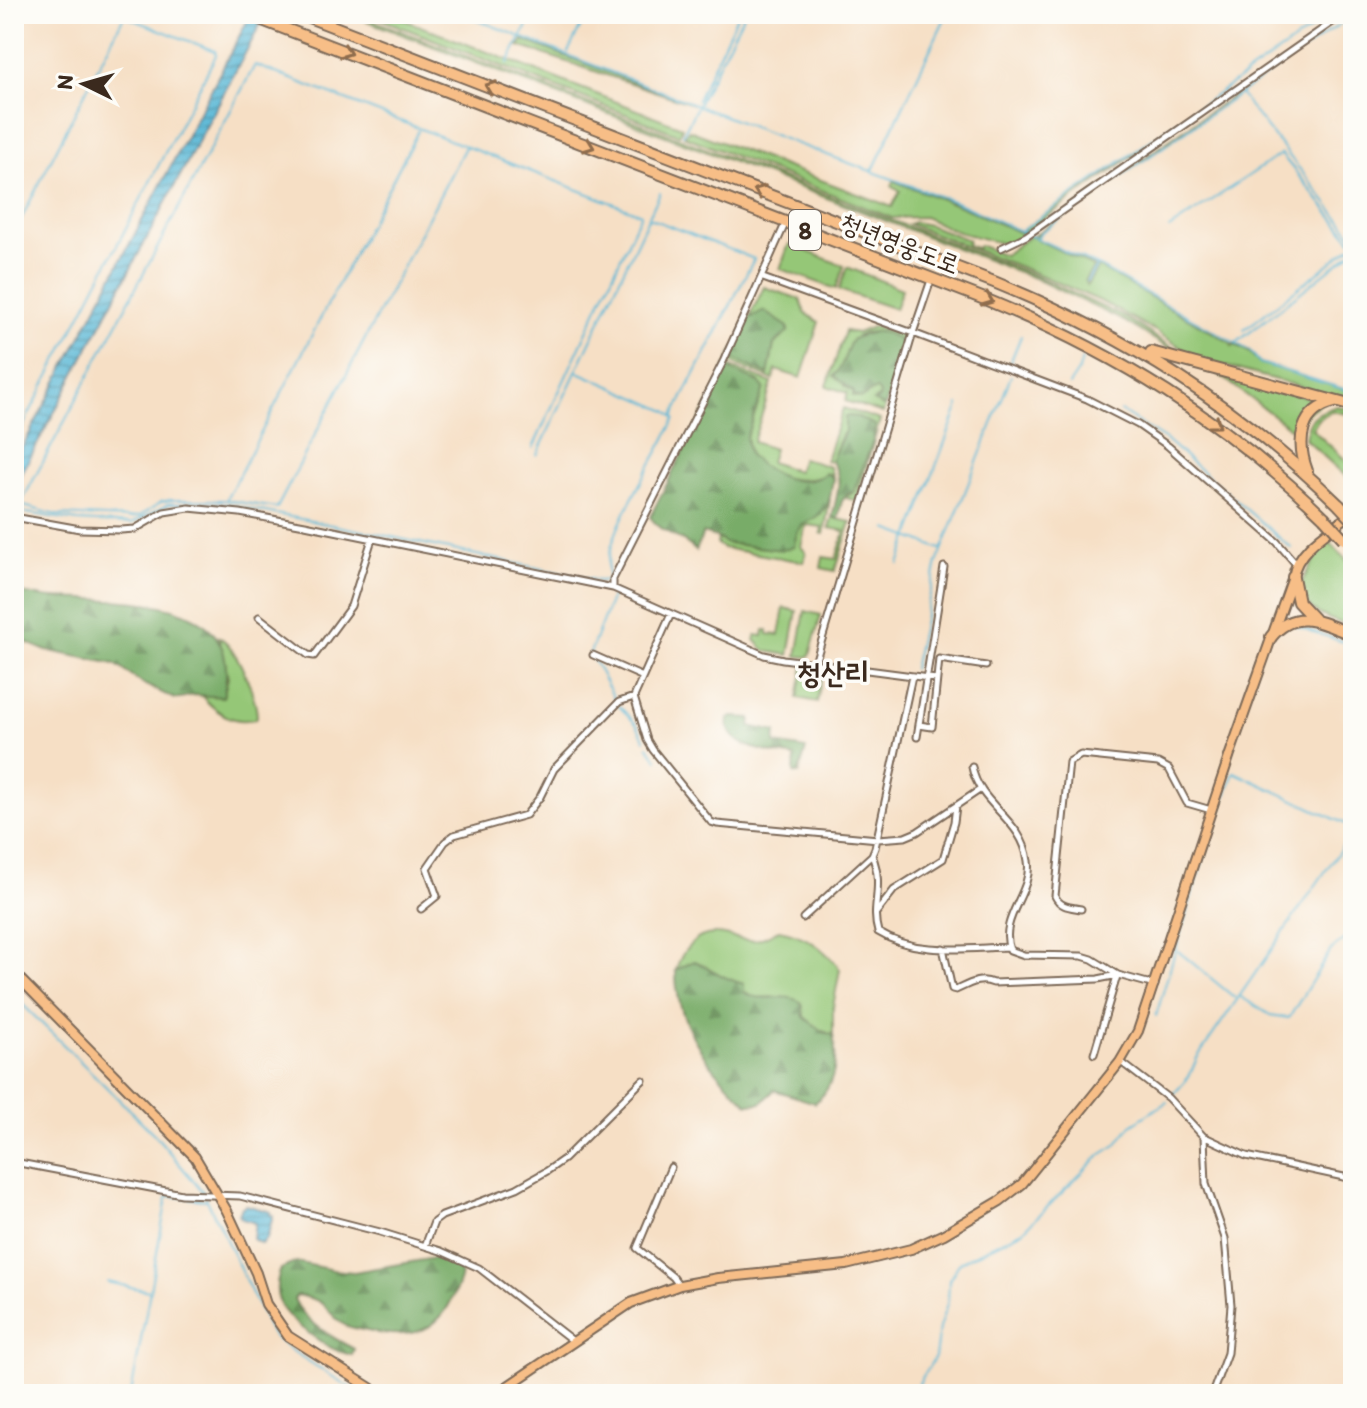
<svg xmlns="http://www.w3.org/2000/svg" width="1367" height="1408" viewBox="0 0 1367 1408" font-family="Itim,'Poor Story',sans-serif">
<defs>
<pattern id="forest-firs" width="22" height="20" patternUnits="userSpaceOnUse" patternTransform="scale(2)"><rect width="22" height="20" fill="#78ac68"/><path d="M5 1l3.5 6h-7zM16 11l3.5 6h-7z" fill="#648c55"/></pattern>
<pattern id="water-rules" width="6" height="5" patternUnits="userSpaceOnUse" patternTransform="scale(2)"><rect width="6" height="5" fill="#58b7d6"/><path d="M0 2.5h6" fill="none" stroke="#4a95ad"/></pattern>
</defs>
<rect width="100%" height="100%" fill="#fdfcf7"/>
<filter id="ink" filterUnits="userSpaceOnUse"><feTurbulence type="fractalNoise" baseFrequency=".0125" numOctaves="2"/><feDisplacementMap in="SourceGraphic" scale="16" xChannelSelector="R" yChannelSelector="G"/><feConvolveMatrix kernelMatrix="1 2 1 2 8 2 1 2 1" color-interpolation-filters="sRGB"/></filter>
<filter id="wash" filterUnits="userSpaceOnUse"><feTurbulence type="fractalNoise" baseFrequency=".006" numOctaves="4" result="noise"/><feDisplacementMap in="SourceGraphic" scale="32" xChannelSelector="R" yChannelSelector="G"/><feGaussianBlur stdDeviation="1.8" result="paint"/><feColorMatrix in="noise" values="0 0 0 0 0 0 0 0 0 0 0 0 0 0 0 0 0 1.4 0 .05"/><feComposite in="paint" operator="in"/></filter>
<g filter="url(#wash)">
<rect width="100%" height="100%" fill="#f6dfc5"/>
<path fill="#95c777" stroke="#68784a" stroke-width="2" d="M349,14H357L1036,276L1126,318L1190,359L1185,358L1124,321L1034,278Z
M368,14H389L682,127L679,135Z
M523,40L693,104L519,46Z
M1235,94L1039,233L1037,238L1033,236Z
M1210,101L1025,232L1023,231L1025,228Z
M689,130L892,207L900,191L892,187L894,181L960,206L1023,234L1010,243H1000L958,232L924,217L892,218L684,136Z
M914,222L929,225L968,240L967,245L977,248L979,245L1004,255L1030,236L1094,267L1085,280L1087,285L1098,267L1231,343L1232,346L1234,344L1249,352L1260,363L1353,392V401L1199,359L1154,330L1100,301L1038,274L909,224Z
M789,244L844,266L836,289L780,269Z
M847,267L902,289L895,309L839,290Z
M764,287L800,299L805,313L819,322L801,378L776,370L773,380L728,361L732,353V359L770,365L774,344L782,338L777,321L764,311L749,318Z
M875,326L908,337L904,347L901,342C893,339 884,334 876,333C847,328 842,364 844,386L854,392L853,396L861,398L875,388L881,393L879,398L874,401L885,407L883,413L845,401L848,393L827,386L845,331L857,333Z
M726,365L772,383L753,442L774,449L770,462L797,471L802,458L830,467L833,478L830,474C796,486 774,479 749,455L746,437L764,388L723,371Z
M1217,373L1324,402C1310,410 1300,417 1298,434Z
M1337,406L1353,410V415L1332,411L1318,419L1312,429L1353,467V483L1305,439C1308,416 1316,413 1337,406Z
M843,408L880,420L856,501L844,497L853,493L873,441L867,423L858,417L842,435L831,461L826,460Z
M830,499L824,534L821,533L822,527L808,525L805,528L801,547L806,552L804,562L723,548L717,544L718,538L725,543L782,550L807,520L821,513Z
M832,518L851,522L835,571L821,568L823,557L836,559L845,531L829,528Z
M1326,538L1353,567V627C1329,619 1307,615 1299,587Z
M784,608L797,611L789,655L765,651L755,640L756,635L763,636L764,630H768V634L779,635Z
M805,611L821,615L810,655L807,657L797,656Z
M219,637C237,646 257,698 257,718C234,726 215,712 200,694L223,697L228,678Z
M804,666L823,670L817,702L798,698Z
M779,930C806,935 823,947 840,969L833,1007V1035L822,1031L804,1017L802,1003L778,997L752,998L744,992V984C724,980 713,969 695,961L676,970C681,952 695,933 716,934C729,934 742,942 755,940C763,939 772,933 779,930Z"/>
<path fill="url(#forest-firs)" stroke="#5a6b43" stroke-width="2" d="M764,311L788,327V332L774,344L768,375L732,358V354L749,318Z
M873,332C885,331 898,336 904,347L885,407L873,401L879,398L880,394L876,389L861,398L853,395L854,392L834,376C846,365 846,345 853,339C857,336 868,334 873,332Z
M726,368L759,382L764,388L746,437L749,455C768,473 801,492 826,473L833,478C831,491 831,505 820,514C803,527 798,522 794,547L782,550L725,543L718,538L703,533L696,551C683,537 661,533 650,517Z
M849,416L858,417L875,425L873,441L853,493C840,494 841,507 838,518H832C836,498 845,477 831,461L845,431V417Z
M14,591C28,594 42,598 56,598C125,601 248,593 223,697L194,695L175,699L143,684L115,664L44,650L14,637Z
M733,717L751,718L750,726L776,732L775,744L806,749L799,774L794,773L795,757C774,753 721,748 729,718Z
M694,961C713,969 724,980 744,984V992C761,1005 785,990 802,1003L804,1017L822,1031L833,1035C838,1060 836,1085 815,1103L774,1090L762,1103L748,1104C709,1069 675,1024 676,970Z
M434,1258L452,1260C465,1275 461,1277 454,1294C438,1335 407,1339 367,1331C359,1329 349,1328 343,1324C321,1308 330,1301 297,1295L294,1299C303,1321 333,1338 354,1349L352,1355C333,1351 322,1343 307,1332C284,1316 269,1298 281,1269L296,1262L333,1270L354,1272Z"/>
<path fill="url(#water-rules)" stroke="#4a707a" stroke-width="2" d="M251,14H266L14,488V463Z
M246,1205L271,1212L270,1215L273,1216L267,1238L261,1244L253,1239L255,1223L242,1219L239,1215L242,1207Z"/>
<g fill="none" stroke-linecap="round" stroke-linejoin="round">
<path stroke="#58b7d6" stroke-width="2" d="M462,14L789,141L958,203L1100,267L1250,351L1260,363L1353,392
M14,24L19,14
M568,52L587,14
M508,63L533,14
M1240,94L1353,236
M697,100L738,14
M683,134L744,14
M465,147L277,508L226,500H170L161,502L140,516L130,518L57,515L20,505L255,65L641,214L533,448
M873,170L947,14
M649,218L754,259L674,415
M1169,229L1281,154L1353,242
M1022,230L1333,14
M14,233L124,16
M1038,238L1040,233L1353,15
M1087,281L1096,267
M1244,330L1353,245
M1236,343L1353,251
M1010,363L1021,336
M576,371L667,411L675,418C659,457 599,539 609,579
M1069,385L1079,370L1082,359
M1120,411L1166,440L1291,548
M14,443L216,55L215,51L119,14
M537,455L660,193
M227,498L418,131
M14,511L78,521L131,524L169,504H224L378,534L599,581L609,580
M887,529L941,549
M899,564L959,405
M613,594L590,653L616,702
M1296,626L1353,645
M913,669L937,563L1011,376
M619,706L637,725L645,740
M648,746L658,760
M1178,951L1235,998
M14,996L155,1135L203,1192
M1241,997L1270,1015L1289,1018L1331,950L1353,933
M1156,1016L1196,881L1234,772L1350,826L1353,831
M14,1050L22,1007
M1171,1097L1189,1077L1197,1058L1353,831
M206,1198L272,1335L286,1347L360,1394
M14,1263L18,1264
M107,1282L149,1291
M131,1394L167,1198L169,1196L205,1200
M923,1394L919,1383L935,1357L939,1328L948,1301L949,1280L960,1262L1023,1231L1100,1155L1116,1145L1131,1125L1167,1102"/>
</g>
</g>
<g filter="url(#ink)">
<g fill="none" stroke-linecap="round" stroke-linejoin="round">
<g stroke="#7c6958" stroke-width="9">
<path id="minor" d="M1001,248L1026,236L1344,14
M763,278L913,333L931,280
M14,517L80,529L121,530L135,529L164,512L189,508L240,513L305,525L613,588L764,655L783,659L936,679
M613,588V579L723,362L786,222
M259,617L308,655L314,656L351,606L372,539
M593,655L643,677
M815,663L913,333L1087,399L1138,425L1168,446L1277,542L1295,563
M634,697L671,614
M919,725L932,727L939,659L986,666
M917,737L944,567
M972,767C979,806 1023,819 1028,861C1033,893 998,917 1010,950L1024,955L1082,956L1092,959L1118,975L1155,985
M872,855C885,888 870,905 878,932C916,956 965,948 1009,947
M421,909L437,896L427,868L445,842L454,835L526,815L540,797L554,769L619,702L634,697L647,740L653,750L711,822L717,824L878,839L905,837L917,832L981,789
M1081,909C1070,907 1060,907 1055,896L1069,762L1081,755L1158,763L1169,769L1187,803L1211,810
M876,913L894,890L943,859L954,822L956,806
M803,918L872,855L875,848L912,676
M943,948L952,989L956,990C969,984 980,977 993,983L1098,979L1118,975
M1094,1054L1117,976
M1121,1062L1168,1098L1204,1137L1206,1184L1225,1238L1231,1305L1227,1353L1212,1394
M1205,1137L1246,1156L1353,1179
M14,1162L182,1194L240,1196L380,1232L441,1251L479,1268L573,1341
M671,1167L637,1248L673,1277L679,1285
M425,1246L434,1222L442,1216L517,1188L547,1171L564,1159L643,1080"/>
</g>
<g stroke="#7c6958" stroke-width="12">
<path id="primary" d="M14,973L195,1157L227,1211L256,1273L266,1304L288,1336L380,1394
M481,1394L499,1392L631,1303L680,1285L718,1278L846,1265L911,1249L944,1234L1000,1201L1022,1184L1120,1062L1138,1031L1230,754L1293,577C1297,548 1331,530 1352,513"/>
</g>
<g stroke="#7c6958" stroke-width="14">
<path id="motorway" d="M247,14L987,300C1116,353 1224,420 1324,517
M301,14L994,282C1128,337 1235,404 1339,505
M1151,352L1353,406
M1307,471C1296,441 1300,410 1335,402
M1293,577L1298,602L1314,619
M1271,637C1296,606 1322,623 1353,635"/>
</g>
<use href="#minor" stroke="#fff" stroke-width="5"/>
<use href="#primary" stroke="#f7be87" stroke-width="8"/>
<use href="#motorway" stroke="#f7be87" stroke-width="10"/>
<g stroke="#7c6958" stroke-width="14" stroke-linecap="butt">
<path id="motorway-bridge" d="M1339,505L1353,520
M1324,517L1344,539"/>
</g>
<use href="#motorway-bridge" stroke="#f7be87" stroke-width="10"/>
</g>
<defs><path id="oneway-chevron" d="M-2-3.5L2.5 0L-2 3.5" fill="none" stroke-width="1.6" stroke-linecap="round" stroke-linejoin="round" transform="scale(2)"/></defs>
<g stroke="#906d4d">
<use href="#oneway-chevron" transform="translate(346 52) rotate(21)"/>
<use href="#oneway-chevron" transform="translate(490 87) rotate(-159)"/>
<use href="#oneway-chevron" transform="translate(589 146) rotate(21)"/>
<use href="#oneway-chevron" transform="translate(759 191) rotate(-159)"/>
<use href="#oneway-chevron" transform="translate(988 300) rotate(22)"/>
<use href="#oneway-chevron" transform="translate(1216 424) rotate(37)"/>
</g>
</g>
<g text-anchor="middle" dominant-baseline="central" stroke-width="7" stroke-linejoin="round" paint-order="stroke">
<rect fill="#fdfcf7" stroke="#75695f" stroke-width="2" x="789" y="210" width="32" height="40" rx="6"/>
<g font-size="24" font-weight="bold" fill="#3b2a1e">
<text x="805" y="230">8</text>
</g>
<g font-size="26" fill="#3b2a1e" stroke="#fdfcf7">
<text transform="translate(900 243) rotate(21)">청년영웅도로</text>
</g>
<g font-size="30" font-weight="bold" fill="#3b2a1e" stroke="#fdfcf7">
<text x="833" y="672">청산리</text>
</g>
</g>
<rect width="1367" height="1408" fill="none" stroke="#fdfcf7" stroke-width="48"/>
<g transform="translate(84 84) rotate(275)" stroke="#fdfcf7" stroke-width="6" paint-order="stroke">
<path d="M0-6L14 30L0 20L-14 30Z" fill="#3b2a1e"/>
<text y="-12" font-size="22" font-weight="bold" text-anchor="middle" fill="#3b2a1e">N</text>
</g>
</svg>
